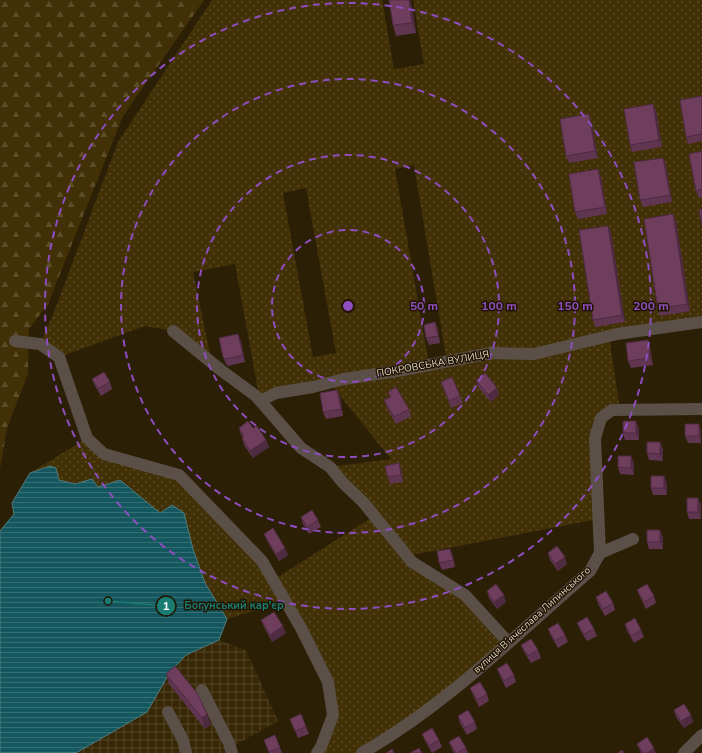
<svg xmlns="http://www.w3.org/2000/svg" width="702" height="753" viewBox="0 0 702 753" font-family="'Nunito Sans',sans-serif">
<defs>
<pattern id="industrial-grid" width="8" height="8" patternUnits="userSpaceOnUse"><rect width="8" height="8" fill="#372705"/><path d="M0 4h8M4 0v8" fill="none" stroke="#534528"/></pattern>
<pattern id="grass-dots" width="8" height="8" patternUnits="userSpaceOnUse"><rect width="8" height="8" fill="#423006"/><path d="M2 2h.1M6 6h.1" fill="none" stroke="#5d4d29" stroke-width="1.8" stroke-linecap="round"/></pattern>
<pattern id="forest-firs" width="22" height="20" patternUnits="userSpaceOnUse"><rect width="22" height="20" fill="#423006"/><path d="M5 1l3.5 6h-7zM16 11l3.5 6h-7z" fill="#5d4d29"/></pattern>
<pattern id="water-rules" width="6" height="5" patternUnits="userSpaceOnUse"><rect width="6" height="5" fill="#15575f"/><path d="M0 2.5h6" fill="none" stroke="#366e74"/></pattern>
</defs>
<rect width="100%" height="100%" fill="#2b1f06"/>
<path fill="url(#industrial-grid)" d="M219,640L246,650L278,721L234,746L236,753H76L147,712L170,672L186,655Z"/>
<path fill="url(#grass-dots)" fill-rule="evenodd" d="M212,0H382L394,69L424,64L413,0H702V322L609,336L620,410L601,418L598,519L407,556L465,595L508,642L362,753H317L333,715L328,682L286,601L227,619L205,583L193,549L184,513H160L120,480L98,487L91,479L75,484L59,480L56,468L50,466L30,473L87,438L104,454L179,475L273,580L374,516L330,467L391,459L330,383L260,401L235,264L193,272L212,363L173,331L145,326L59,357L40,344L54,312L118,142ZM414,165L447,362L429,365L395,169ZM306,188L336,353L313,357L283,193Z"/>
<path fill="url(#forest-firs)" d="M0,0H204L123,116L48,304L29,329L28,374L7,428L0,469Z"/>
<path fill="url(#water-rules)" stroke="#517c7e" d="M50,466L56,468L59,480L75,484L92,479L98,487L120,480L160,513L172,505L184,513L193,549L205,583L227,619L219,640L186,655L170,672L147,712L76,753H0V531L14,514L12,503L30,473Z"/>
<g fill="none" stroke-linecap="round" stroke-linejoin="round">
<path stroke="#5b5048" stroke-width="12" d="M173,331L222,371L256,396L301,448L330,467L343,483L363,502L412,562L465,595L508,642
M15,341L40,344L59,357L87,438L104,454L179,475L262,561L301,628L328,682L333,715L321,747L317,753
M260,401L276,393L313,387L344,379L403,370L491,353L534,354L617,334L702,322
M600,553L633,539
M202,690L229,743L232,753
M168,712L183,740L186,753
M362,753C446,705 517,634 590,571L600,553L595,438L601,418L612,410L702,409
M684,753L702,735"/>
</g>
<path fill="#5f3550" d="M412,6L416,33L396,36L393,25Z
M702,96V141L688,144L686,137Z
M653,104L656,111L662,147L632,152L630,145Z
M591,121L598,158L569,163L566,156Z
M702,151V197L699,198L696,191Z
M663,158L666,165L672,202L643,207L640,200Z
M601,176L607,214L578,219L575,212Z
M673,214L676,221L690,311L660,316L658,309Z
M608,226L611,233L625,322L595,327L593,320Z
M435,322L438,329L440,343L429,345L426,338Z
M238,334L241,341L245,362L228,366L226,364L223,357Z
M648,340L650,347L653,365L631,368L628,361Z
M92,379L110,382L112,389L101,396L95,386Z
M476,380L497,388L499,395L491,402L478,387Z
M441,382L460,396L463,403L451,408Z
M337,390L340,397L343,416L326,419L323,412Z
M388,392L409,409L411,416L396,424L387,408L384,400L390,397Z
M239,428H253L266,440L269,447L253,458L244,445L242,438L243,437L241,435Z
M639,428V440H625L623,433Z
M701,431V443H688L685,436Z
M660,442L663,449V461L649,460L647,453Z
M399,463L401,470L403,482L390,484L388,477Z
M634,463V475L620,474L618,467Z
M667,483V495H653L651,488Z
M698,498L701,505V519H689L687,512Z
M301,517L318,520L321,527L309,534L303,524Z
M264,534L288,555L279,561L267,541Z
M663,537V549H649L647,542Z
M450,549L453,556L455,567L442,570L439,563Z
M548,553L567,564L558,571L550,560Z
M637,590L654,596L656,603L646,609L640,597Z
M487,591L506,602L497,609L489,598Z
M596,597L613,603L615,610L605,616L598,604Z
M261,620L286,633L272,642L264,627Z
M577,623L594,629L597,636L587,641L580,630Z
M625,624L641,630L644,637L634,643L627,631Z
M548,629L565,635L568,642L558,648L551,636Z
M521,645L538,650L541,658L531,663L524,652Z
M497,669L514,675L516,682L506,688L500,676Z
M166,674L211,724L205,729L169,684Z
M470,688L487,694L489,701L479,707L473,695Z
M674,710L691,715L693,722L684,728L676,717Z
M301,714L309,734L298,738L290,719Z
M458,716L475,722L477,729L467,735L460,723Z
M422,734L439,740L442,747L432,753L425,741Z
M275,735L282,753H269L264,740Z
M449,742L466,748L468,753H454L452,749Z
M637,744L656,753H641Z"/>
<path fill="#4e2b41" d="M409,0H410L412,6L416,33L412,23Z
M653,104L656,111L662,147L659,140Z
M589,114L591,121L598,158L595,151Z
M663,158L666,165L672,202L670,195Z
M598,169L601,176L607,214L605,207Z
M673,214L676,221L690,311L687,304Z
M608,226L611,233L625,322L622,315Z
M435,322L438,329L440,343L438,336Z
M238,334L241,341L245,362L243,355Z
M648,340L650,347L653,365L650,358Z
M497,388L499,395L491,402L488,395Z
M337,390L340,397L343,416L341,409Z
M636,421L639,428V440L636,433Z
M699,424L701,431V443L699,436Z
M266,440L269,447L253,458L250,451Z
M660,442L663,449V461L660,454Z
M631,456L634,463V475L631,468Z
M399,463L401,470L403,482L401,475Z
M664,476L667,483V495L664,488Z
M698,498L701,505V519L698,512Z
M660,530L663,537V549L660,542Z
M285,548L288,555L279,561L276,554Z
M450,549L453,556L455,567L453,560Z
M565,557L567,564L558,571L555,564Z
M504,595L506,602L497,609L494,602Z
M283,626L286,633L272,642L270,635Z
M207,714L211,724L205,729L202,718Z
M691,715L693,722L684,728L681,721Z
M654,748L656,753H647Z"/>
<path fill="#6f3e5d" stroke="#4e2b41" d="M389,0H409L412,23L393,25Z
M702,96V134L686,137L680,100Z
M653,104L659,140L630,145L624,109Z
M589,114L595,151L566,156L560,119Z
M702,151V189L696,191L689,154Z
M663,158L670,195L640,200L634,162Z
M598,169L605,207L575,212L569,174Z
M702,209V226L699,210Z
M673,214L687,304L658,309L644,219Z
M608,226L622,315L593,320L579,230Z
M435,322L438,336L426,338L424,325Z
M238,334L243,355L225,359L223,357L219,338Z
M648,340L650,358L628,361L626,343Z
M104,372L110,382L98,389L92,379Z
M485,373L497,388L488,395L476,380Z
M452,377L460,396L449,401L441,382Z
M396,387L409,409L394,417L384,400L391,397L388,392Z
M337,390L341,409L323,412L320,393Z
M248,421L253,428L257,426L266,440L250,451L242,438L244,436L239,428Z
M623,421H636V433H623Z
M685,424H699V436H685Z
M647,442H660V454L647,453Z
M618,456H631V468L618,467Z
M399,463L401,475L388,477L385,466Z
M651,476H664V488H651Z
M687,498H698V512H687Z
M312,510L318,520L307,527L301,517Z
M273,528L285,548L276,554L264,534Z
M647,530H660V542H647Z
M557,546L565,557L555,564L548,553Z
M450,549L453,560L439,563L437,551Z
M496,584L504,595L494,602L487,591Z
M647,584L654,596L644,602L637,590Z
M606,591L613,603L603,609L596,597Z
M274,612L283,626L270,635L261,620Z
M587,617L594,629L584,634L577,623Z
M635,618L641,630L631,636L625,624Z
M558,623L565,635L555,641L548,629Z
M531,639L538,650L528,656L521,645Z
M507,663L514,675L504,681L497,669Z
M175,666L197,693L207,714L202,718L166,674Z
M480,682L487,694L477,700L470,688Z
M684,704L691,715L681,721L674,710Z
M468,710L475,722L465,728L458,716Z
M301,714L306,727L295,731L290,719Z
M432,728L439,740L429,746L422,734Z
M275,735L280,748L269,752L264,740Z
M459,736L466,748L457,753H456L449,742Z
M647,737L654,748L647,753H643L637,744Z
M419,748L422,753H410Z
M392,749L394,753H386Z
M622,750L624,753H618Z"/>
<g fill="none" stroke="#8e4ec0" stroke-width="2" stroke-dasharray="7 5">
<circle cx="348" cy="306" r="76"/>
<circle cx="348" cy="306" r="151"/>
<circle cx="348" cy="306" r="227"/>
<circle cx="348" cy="306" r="303"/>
</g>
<g text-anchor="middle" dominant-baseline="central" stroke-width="3" stroke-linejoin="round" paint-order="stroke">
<g font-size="10" fill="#dcd4c6" stroke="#211500">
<text transform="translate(433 364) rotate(-10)">ПОКРОВСЬКА ВУЛИЦЯ</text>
<text transform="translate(532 620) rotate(-42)">вулиця Вʼячеслава Липинського</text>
</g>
</g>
<circle cx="348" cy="306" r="6" fill="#8e4ec0" stroke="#211500" stroke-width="2"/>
<g font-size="12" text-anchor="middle" font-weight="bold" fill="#8e4ec0" stroke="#211500" stroke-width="3" stroke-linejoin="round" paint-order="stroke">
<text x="424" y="310">50 m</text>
<text x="499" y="310">100 m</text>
<text x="575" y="310">150 m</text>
<text x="651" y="310">200 m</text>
</g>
<path fill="none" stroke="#197b72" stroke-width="1.5" d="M108 601L166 606"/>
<g fill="#197b72" stroke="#211500" stroke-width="1.5">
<circle cx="108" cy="601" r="4"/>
<circle cx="166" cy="606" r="10"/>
</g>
<g font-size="12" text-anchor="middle" font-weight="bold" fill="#fff">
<text x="166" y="610">1</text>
</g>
<g font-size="11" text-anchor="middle" font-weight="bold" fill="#197b72" stroke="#211500" stroke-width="3" stroke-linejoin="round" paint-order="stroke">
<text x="234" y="609">Богунський кар'єр</text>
</g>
</svg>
